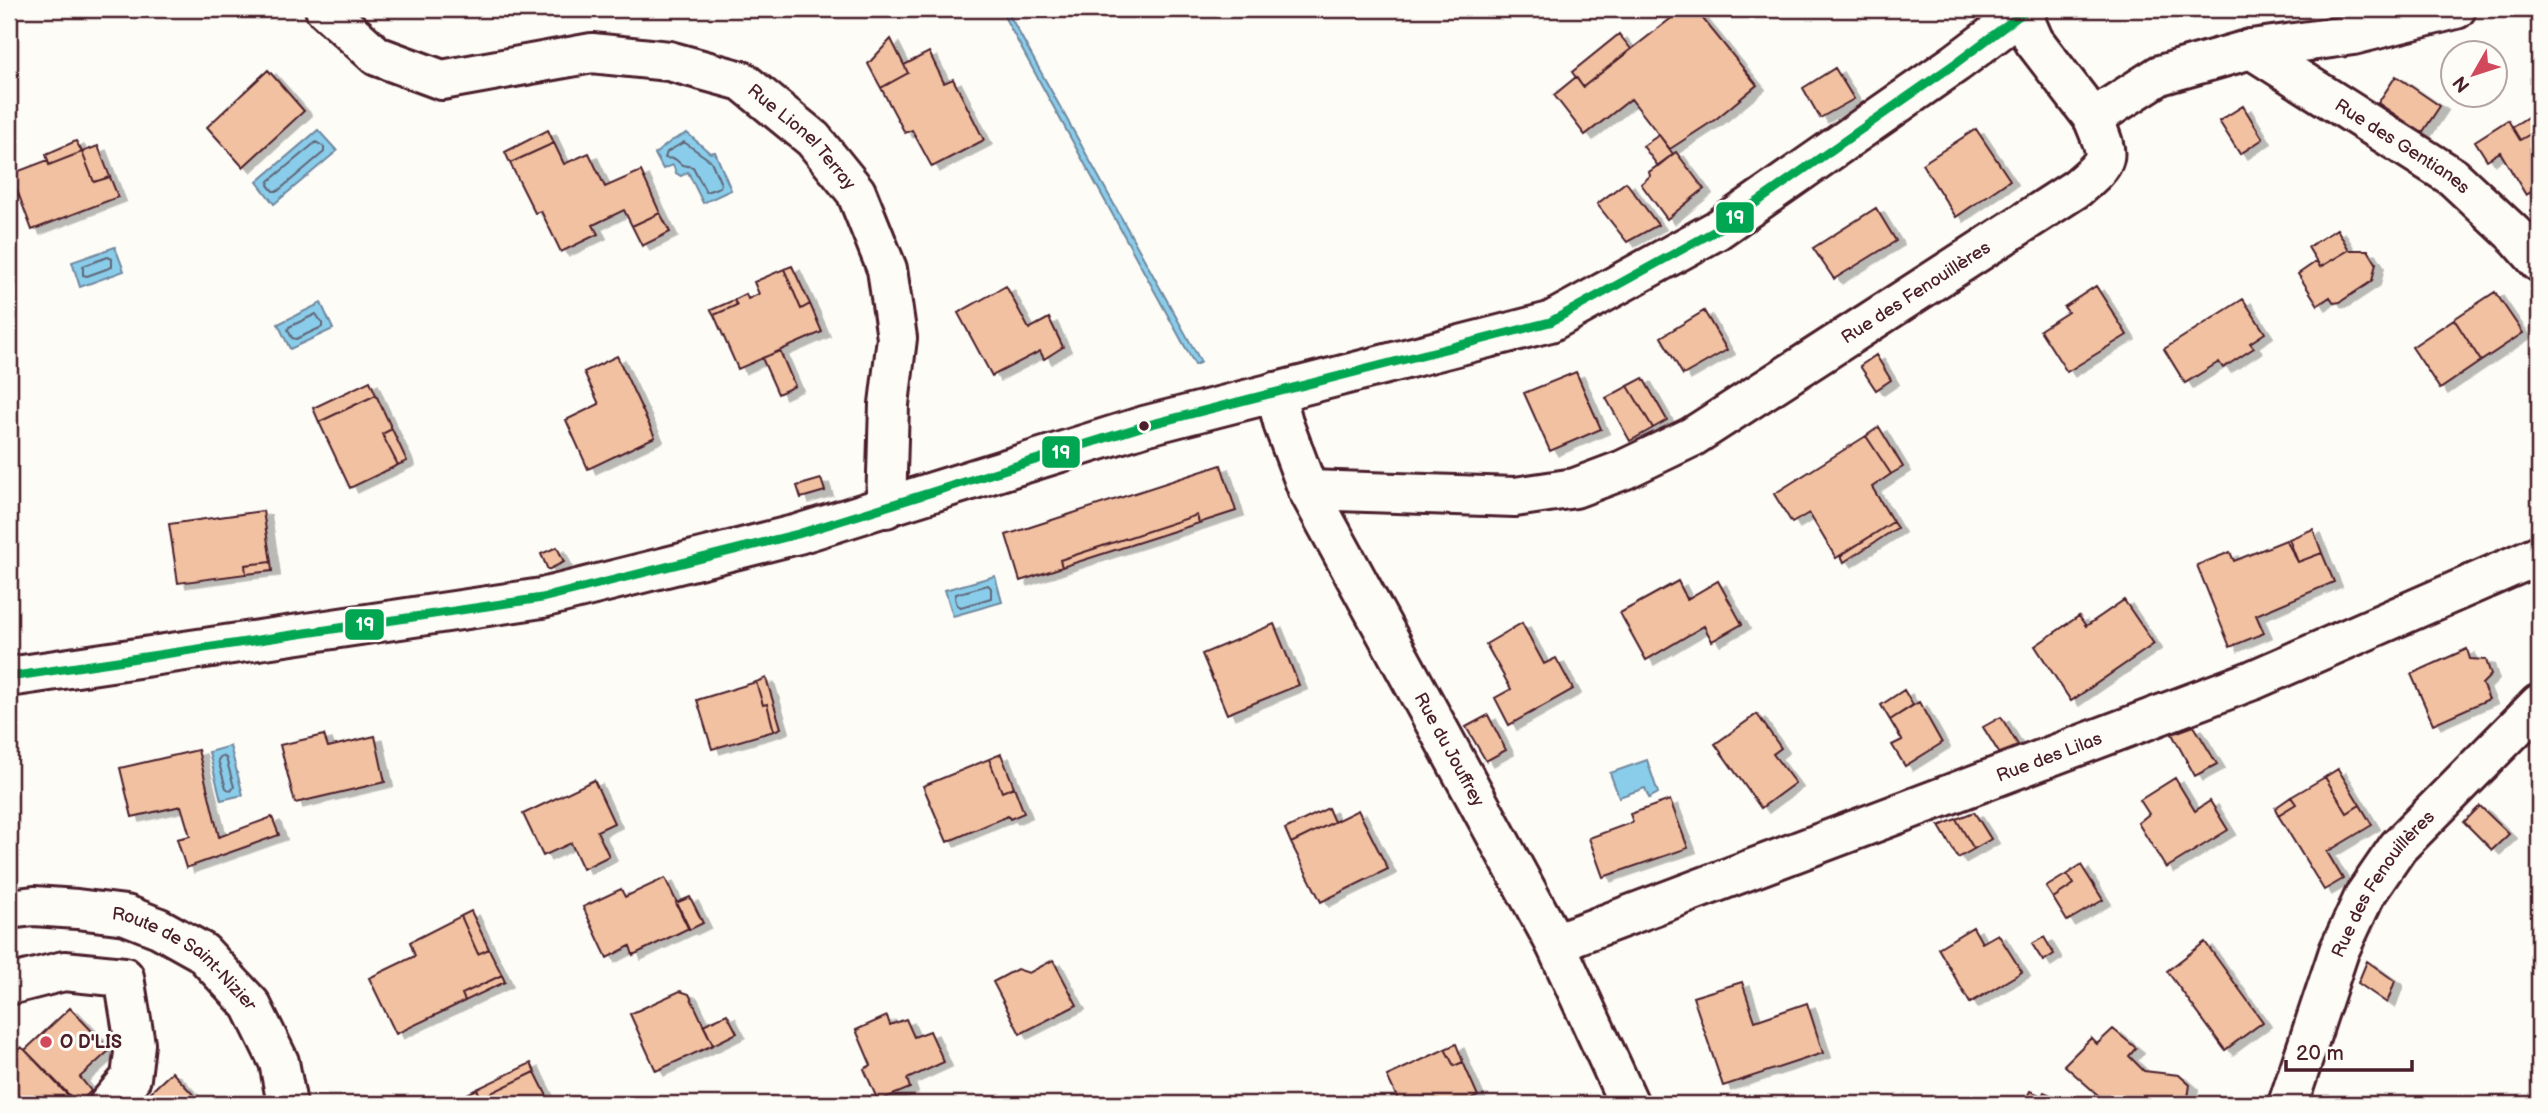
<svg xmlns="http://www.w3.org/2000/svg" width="2548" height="1113" viewBox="0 0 2548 1113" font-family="'Balsamiq Sans',sans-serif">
<defs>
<filter id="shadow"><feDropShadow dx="8" dy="4.5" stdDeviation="0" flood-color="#0004"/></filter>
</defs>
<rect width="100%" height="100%" fill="#fdfcf7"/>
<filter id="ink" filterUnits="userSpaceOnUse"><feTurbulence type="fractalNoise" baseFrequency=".0143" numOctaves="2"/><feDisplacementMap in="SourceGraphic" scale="14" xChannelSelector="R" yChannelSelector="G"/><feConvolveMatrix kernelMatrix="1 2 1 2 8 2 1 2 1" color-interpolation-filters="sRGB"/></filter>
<g filter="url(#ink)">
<path fill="#89cdea" stroke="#70879e" stroke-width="2" d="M1000,9H1006L1201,362L1195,365Z
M318,130L337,151L274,204L257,182Z
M687,133L710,153L715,152L731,190L703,203L688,172L681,176L676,173L673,165L663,169L655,154L671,141Z
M115,247L124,271L80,287L72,262Z
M321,303L333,329L290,349L278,324Z
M995,576L1002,602L953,616L945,590Z
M230,746L243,795L221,800L209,752Z
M1647,760L1658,793L1649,798L1645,788L1619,797L1610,773Z"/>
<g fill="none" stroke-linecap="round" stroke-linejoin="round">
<path stroke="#636577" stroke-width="2" d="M316,142L324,147V152L278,191H273L268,185L269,181Z
M684,142L711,161L721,184L720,187L706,192L693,167L682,165L675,159L665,158L667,152Z
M108,257L112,259V267L87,276L83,275V266Z
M316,314L322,323V327L296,339L292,338L288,330L289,327Z
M988,585L991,588V598L961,607L957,605L955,598L956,594Z
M221,756L226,758L234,787L231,791L226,788L218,760Z"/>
</g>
<path fill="#f1c1a1" stroke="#4a1f2b" stroke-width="2" filter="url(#shadow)" d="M1683,9H1695L1757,85L1716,119L1670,149L1631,99L1585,135L1554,95L1576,77L1583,87Z
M1619,34L1631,49L1583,87L1572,72Z
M891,39L908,73L881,88L868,64Z
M929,52L944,83L953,79L984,140L932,167L912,130L905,133L881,88L908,73L904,65Z
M1835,68L1854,99L1820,118L1803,88Z
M268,70L304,111L243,167L207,127Z
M2396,76L2440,106L2422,133L2378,103Z
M2243,106L2263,139L2240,154L2219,121Z
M2534,113L2539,121V129L2520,140L2512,127Z
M2508,120L2520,140L2539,129V187L2526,195L2500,152L2487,160L2475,141Z
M1976,129L2010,180L1956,217L1922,164Z
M548,130L554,143L510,163L505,152Z
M1659,135L1673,154L1658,166L1643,146Z
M76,141L82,152L49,165L46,154Z
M554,143L564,164L589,153L605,187L641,171L660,213L632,226L624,210L593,225L598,234L561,252L541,211L535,213L510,163Z
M98,146L110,177L94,182L82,152Z
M82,152L94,182L110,177L118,197L32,230L11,174L48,160L49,165Z
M1676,152L1704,189L1667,219L1641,184L1650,176L1649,172Z
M1626,182L1658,225L1627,242L1597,204Z
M1876,208L1896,241L1834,279L1813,248Z
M660,213L670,232L642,246L632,226Z
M2337,229L2349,250L2320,267L2308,247Z
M2349,250H2368L2376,263L2372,281L2340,302L2334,303L2330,297L2318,305L2298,274L2317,261L2320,267Z
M792,266L810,304L801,309L784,269Z
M784,269L801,309L810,304L822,332L738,369L714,315L737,305L734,300L746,294L748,299L759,294L754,282Z
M1006,286L1029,329L1049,318L1063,347L1044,359L1040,351L992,376L958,313Z
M2096,286L2127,335L2067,372L2040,330L2068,312L2064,307Z
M2495,292L2523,333L2481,361L2454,319Z
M2243,299L2265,333L2250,343L2254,348L2223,368L2219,362L2185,383L2164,349Z
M734,300L737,305L714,315L711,310Z
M1704,311L1727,350L1683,375L1661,337Z
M2454,319L2481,361L2440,389L2412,347Z
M780,351L795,386L778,394L762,358Z
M1876,355L1891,380L1876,390L1860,366Z
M617,356L655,437L588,469L566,420L599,404L584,372Z
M1576,372L1601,429L1550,451L1524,393Z
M1643,378L1667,420L1653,428L1628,386Z
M370,381L376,395L319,422L313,408Z
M1628,386L1653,428L1630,441L1606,398Z
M376,395L392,429L382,434L398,465L350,488L319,422Z
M1879,427L1903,467L1891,474L1866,436Z
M392,429L407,461L398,465L382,434Z
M1866,436L1891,474L1872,487L1893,522L1836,558L1809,513L1792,523L1774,494Z
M1221,465L1236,511L1199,523L1197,515L1060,560L1062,567L1020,581L1006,535Z
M821,479L825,491L801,498L797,486Z
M263,511L271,562L245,565L246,574L178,583L169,524Z
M1197,515L1199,523L1062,567L1060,560Z
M1893,522L1897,528L1844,562L1840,556Z
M2313,529L2322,553L2298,562L2289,539Z
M2286,540L2298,562L2322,553L2334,582L2256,615L2264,633L2230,647L2197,565L2230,552L2234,561Z
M557,547L564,562L548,570L541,554Z
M271,562L272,571L246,574L245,565Z
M1678,581L1687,599L1718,581L1742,624L1712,641L1704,626L1646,660L1620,613Z
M2124,600L2154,644L2071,701L2035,646L2079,616L2086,626Z
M1522,623L1544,664L1556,658L1573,689L1509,725L1495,698L1511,689L1486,644Z
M1274,624L1299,685L1227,714L1202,654Z
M2467,649L2470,659L2486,660L2491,675L2482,684L2489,699L2433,724L2411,674Z
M766,678L781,728L774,731L767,704L763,705L756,682Z
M756,682L763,705L767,704L774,731L712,749L697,700Z
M1904,690L1913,705L1890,720L1881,705Z
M1919,702L1942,743L1905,766L1892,745L1902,740L1890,720Z
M1757,714L1781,748L1773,754L1795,783L1761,808L1715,744Z
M1488,715L1506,750L1486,761L1466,727Z
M2001,717L2018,745L2001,756L1983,727Z
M2194,726L2217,764L2195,776L2172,734Z
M324,735L328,747L375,736L385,782L295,803L280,745Z
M198,750L219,837L272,817L279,835L186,868L177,839L190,836L181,806L132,817L120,768Z
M1001,754L1014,787L1002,792L989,759Z
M989,759L1002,792L1014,787L1024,813L1010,819L1008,816L947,842L923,786Z
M2338,769L2360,805L2347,813L2325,777Z
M2325,777L2347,813L2360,805L2372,825L2327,852L2343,879L2324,890L2278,815L2296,804L2291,797Z
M2175,778L2195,811L2210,801L2228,830L2166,868L2138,823L2149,814L2140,800Z
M594,780L614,823L597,831L609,856L583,869L571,843L543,856L523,814Z
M2291,797L2296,804L2278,815L2275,808Z
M1670,800L1688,848L1603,877L1589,838L1633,822L1630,814Z
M2480,806L2509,834L2492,850L2464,822Z
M1328,808L1334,822L1291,843L1285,829Z
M1358,810L1388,869L1321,902L1291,843Z
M1974,812L1991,839L1974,849L1956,819Z
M1956,819L1974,849L1958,858L1939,826Z
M2081,865L2103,900L2067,921L2053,898L2074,884L2067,874Z
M2067,874L2074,884L2053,898L2046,887Z
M665,878L689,928L633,955L630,946L607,958L583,907L621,889L625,897Z
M690,897L703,923L689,930L676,903Z
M471,911L489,949L478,954L461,916Z
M461,916L478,954L489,949L502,975L462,994L465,1001L396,1034L369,978L415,956L410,942Z
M1973,927L1982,943L1998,934L2022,972L1970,1003L1938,948Z
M2044,937L2054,954L2043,961L2032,944Z
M2205,942L2263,1022L2225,1050L2167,971Z
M1053,960L1077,1005L1020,1034L993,982L1017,969L1029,973Z
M2367,961L2395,981L2387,1003L2358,983Z
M502,975L505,982L465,1001L462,994Z
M1742,982L1755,1021L1807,1003L1823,1053L1723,1086L1693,997Z
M680,991L689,994L713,1045L656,1071L630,1014Z
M70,1008L110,1050L80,1077L91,1091L78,1104L25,1050Z
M727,1014L737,1033L713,1045L703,1025Z
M887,1016L890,1025L906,1019L914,1037L930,1031L944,1062L907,1079L910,1088L878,1101L864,1069L871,1065L856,1030Z
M2113,1029L2136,1048L2129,1056L2144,1071L2179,1075L2190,1085L2187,1104H2108L2064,1065L2091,1038L2097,1044Z
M1456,1044L1463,1062L1454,1066L1445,1049Z
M21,1047L25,1050L76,1104H9V1059Z
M1445,1049L1454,1066L1463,1062L1478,1096L1461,1104H1400L1387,1076Z
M531,1063L535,1072L481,1098L477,1089Z
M172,1072L200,1102L198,1104H138Z
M535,1072L551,1104H448L477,1089L481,1098Z
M2030,1091L2042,1096L2044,1092L2071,1104H2034L2025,1101Z"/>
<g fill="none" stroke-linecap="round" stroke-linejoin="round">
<g stroke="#4a1f2b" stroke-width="44">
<g id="street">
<path id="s1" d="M325,9L377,56L442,80L592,53L669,61L742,81L813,139L856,192L887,269L897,338L889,404L886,508"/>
<path d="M2020,9L2034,41L2093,118"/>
<path id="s2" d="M2251,49L2453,177L2518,238L2539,262"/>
<path id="s3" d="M1275,392L1284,426L1308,490L1555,943L1629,1104"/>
<path id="s4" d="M1308,490L1515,497L1575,488L1623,470L1692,437L2077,188C2111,159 2110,159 2093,118L2160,75L2251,49L2353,35L2456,9"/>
<path id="s5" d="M1555,943L2253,680L2539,555"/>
<path d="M9,985L64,971L124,977L135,1044L131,1078L109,1104"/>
<path id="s6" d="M2288,1104L2339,951L2365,895L2398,847L2539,704"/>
</g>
</g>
<g stroke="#4a1f2b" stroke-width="44">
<g id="secondary">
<path d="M9,677L542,598L798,534L1144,426L1550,322L1717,230L1956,63L2028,9"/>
<path id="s7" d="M9,909L34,906L77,909L126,915L159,928L202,952L251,1005L279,1062L287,1104"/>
</g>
</g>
<use href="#street" stroke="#fdfcf7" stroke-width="38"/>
<use href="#secondary" stroke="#fdfcf7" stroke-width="38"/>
<g stroke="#fdfcf7" stroke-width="14">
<path id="bus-1" d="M9,677L542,598L798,534L1144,426L1550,322L1717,230L1956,63L2028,9"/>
</g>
<use href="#bus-1" stroke="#00a651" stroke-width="9"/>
</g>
</g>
<circle fill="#4a1f2b" stroke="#fdfcf7" stroke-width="2.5" cx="1144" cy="426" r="6"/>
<circle fill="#d1495b" stroke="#fdfcf7" stroke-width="2.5" cx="46" cy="1042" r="7"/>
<g text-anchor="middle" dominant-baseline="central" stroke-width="6" stroke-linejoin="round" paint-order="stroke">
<g font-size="18" fill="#4a1f2b" stroke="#fdfcf7">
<text stroke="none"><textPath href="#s1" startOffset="527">Rue Lionel Terray</textPath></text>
<text stroke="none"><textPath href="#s2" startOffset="180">Rue des Gentianes</textPath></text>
<text stroke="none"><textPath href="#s4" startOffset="662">Rue des Fenouillères</textPath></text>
<text stroke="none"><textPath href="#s3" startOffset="399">Rue du Jouffrey</textPath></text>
<text stroke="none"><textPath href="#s5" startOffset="528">Rue des Lilas</textPath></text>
<text stroke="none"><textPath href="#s6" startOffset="242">Rue des Fenouillères</textPath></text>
<text stroke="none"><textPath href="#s7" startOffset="191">Route de Saint-Nizier</textPath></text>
</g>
<g font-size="18" font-weight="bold" fill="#4a1f2b" stroke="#fdfcf7" text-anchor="start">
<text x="60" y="1042">O D'LIS</text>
</g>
</g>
<g stroke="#fdfcf7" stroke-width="2.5">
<rect x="1715" y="201" width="40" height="33" rx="7" fill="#00a651"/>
<rect x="1041" y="435" width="40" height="34" rx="7" fill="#00a651"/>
<rect x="344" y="608" width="41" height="33" rx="7" fill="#00a651"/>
</g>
<g font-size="19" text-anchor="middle" font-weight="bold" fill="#fff">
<text x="1735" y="224">19</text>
<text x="1061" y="459">19</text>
<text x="365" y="631">19</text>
</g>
<rect width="2548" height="1113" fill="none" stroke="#fdfcf7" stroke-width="35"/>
<rect x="18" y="18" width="2513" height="1078" fill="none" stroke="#4a1f2b" stroke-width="2.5" filter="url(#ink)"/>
<g transform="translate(2474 74) rotate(231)"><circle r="33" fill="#fdfcf7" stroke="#b5a4a5" stroke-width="2"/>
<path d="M0-5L12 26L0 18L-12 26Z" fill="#d1495b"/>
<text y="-10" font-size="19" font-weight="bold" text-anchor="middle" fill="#4a1f2b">N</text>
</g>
<path d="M2286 1060v10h126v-10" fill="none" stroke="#4a1f2b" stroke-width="3.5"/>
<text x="2296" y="1060" font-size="21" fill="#4a1f2b" stroke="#fdfcf7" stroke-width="5" paint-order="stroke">20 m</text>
</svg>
